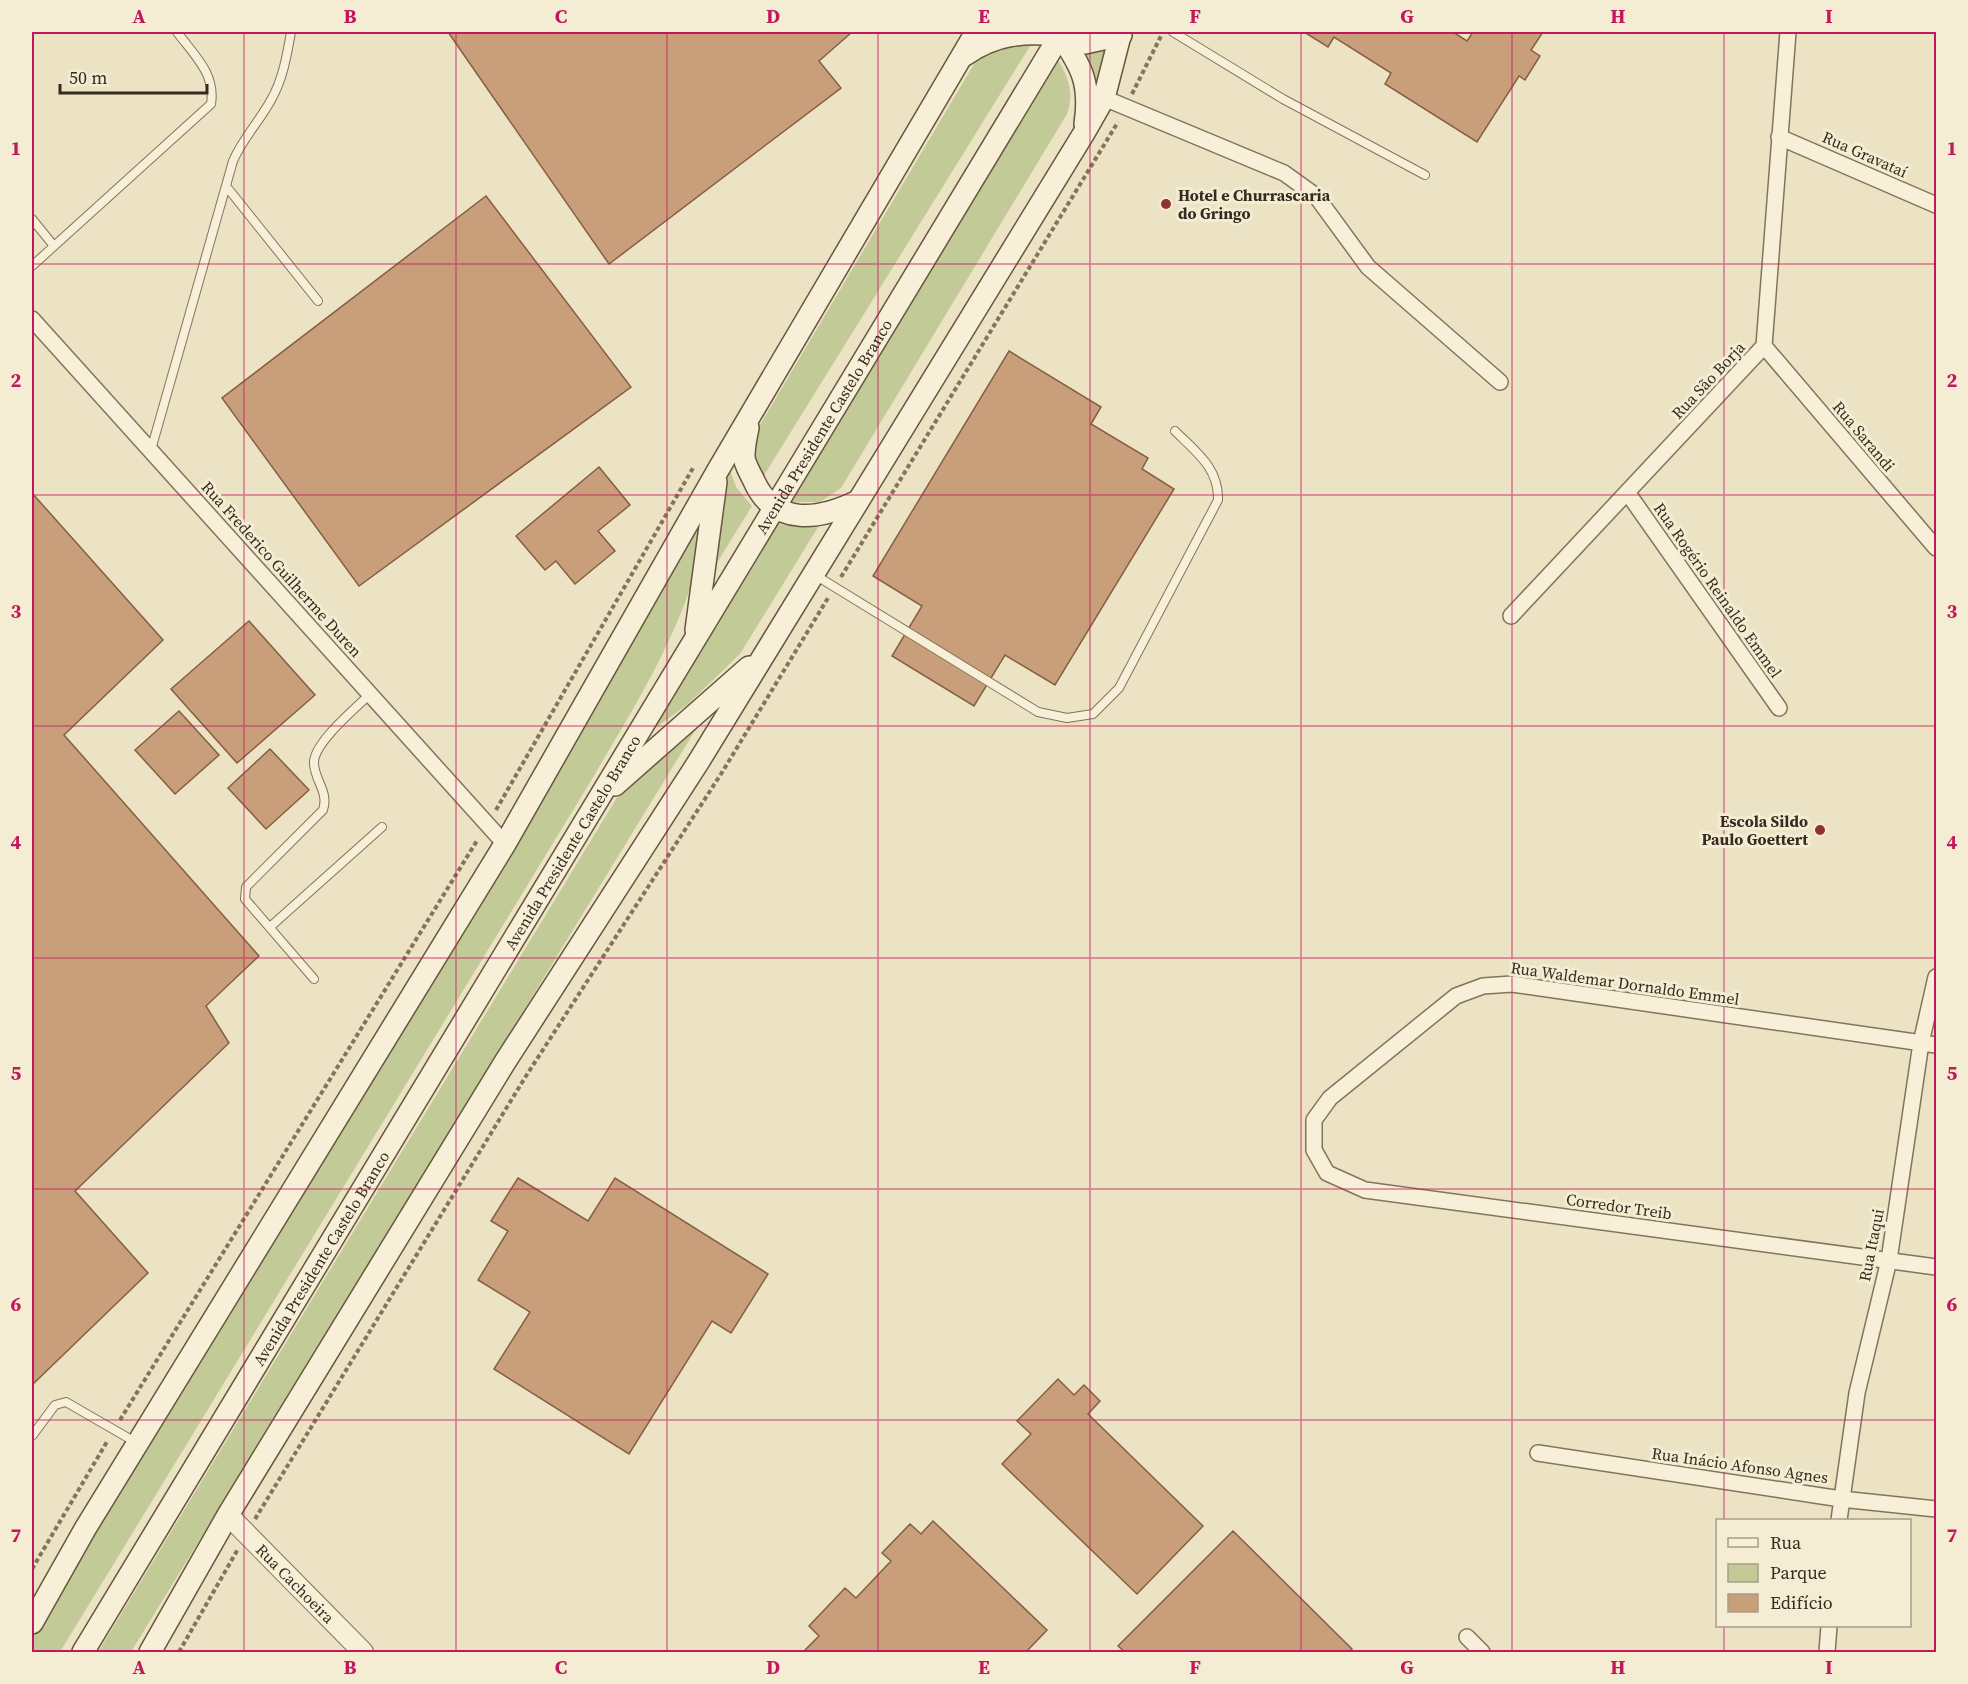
<svg xmlns="http://www.w3.org/2000/svg" width="1968" height="1684" viewBox="0 0 1968 1684" font-family="'Source Serif 4',serif">
<rect width="100%" height="100%" fill="#ece2c4"/>
<path fill="#c2ca98" d="M1019,43L1030,46L758,485L751,440L977,59L985,53Z
M1109,47L1093,96L1076,49Z
M1058,60C1069,78 1074,93 1067,114L841,488L820,502H791Z
M729,467L736,487L752,506L710,574Z
M702,514C699,536 699,562 692,583C668,655 627,719 589,784L60,1652H32V1636Z
M778,524L796,527L820,524L740,654L688,704L654,729Z
M707,711L131,1652H98L627,781Z"/>
<path fill="#c99f7b" stroke="#845f42" stroke-width="1.5" d="M448,32H852L819,61L841,88L609,264Z
M1304,32H1453L1467,41L1473,32H1543L1531,50L1540,56L1525,80L1519,76L1477,142L1385,84L1391,73L1334,37L1328,47Z
M486,196L631,387L359,586L222,398Z
M1009,351L1101,407L1091,424L1148,458L1142,469L1174,489L1055,685L1005,655L974,706L892,656L922,606L873,576Z
M599,467L630,505L598,531L615,551L575,584L556,561L545,570L516,536Z
M32,493L163,640L64,735L259,956L206,1006L229,1043L75,1191L148,1273L32,1385Z
M249,621L315,695L237,763L171,689Z
M179,711L219,755L175,794L135,750Z
M270,749L309,790L266,829L228,788Z
M518,1178L588,1221L615,1178L768,1274L731,1333L712,1321L629,1454L494,1369L530,1312L478,1280L508,1231L491,1221Z
M1058,1379L1074,1395L1084,1385L1100,1401L1088,1414L1203,1526L1137,1594L1002,1464L1031,1434L1017,1421Z
M933,1521L1047,1630L1026,1652H803L819,1636L809,1626L845,1588L856,1598L891,1561L882,1553L910,1524L921,1534Z
M1233,1531L1352,1649L1349,1652H1125L1118,1646Z"/>
<g fill="none" stroke-linecap="round" stroke-linejoin="round">
<g stroke="#86735b" stroke-width="10">
<path id="service" d="M1173,32L1283,99L1425,175
M226,186L318,301
M32,219L54,246
M32,266L211,104C216,74 194,55 177,32
M151,450L233,161C243,138 259,122 271,100C283,79 287,55 291,32
M815,575L1038,712L1067,718L1093,714L1119,688L1218,500C1219,468 1196,452 1175,431
M270,927L382,827
M314,979L245,899L246,887L323,810C329,792 315,781 314,764C312,744 356,708 370,694
M32,1436L55,1405L66,1402L137,1443"/>
</g>
<g stroke="#86735b" stroke-width="18">
<path id="minor" d="M1104,98L1284,173L1316,196L1368,267L1500,382
M1779,137L1936,205
M32,319L505,844
M1764,346L1936,548
M1627,492L1779,708
M1511,616L1764,346L1788,32
M1936,1045L1512,984L1483,986L1456,996L1330,1098L1314,1120V1150L1327,1173L1365,1190L1936,1267
M1538,1453L1841,1499L1936,1509
M1839,1520L1857,1393L1889,1260L1921,1043L1936,977
M1467,1637L1482,1652
M1827,1652L1829,1626"/>
</g>
<g stroke="#86735b" stroke-width="22">
<g id="tertiary">
<path id="s1" d="M228,1515L363,1652"/>
</g>
</g>
<g stroke="#68553e" stroke-width="24">
<g id="secondary">
<path d="M1058,33L1085,43L1121,35"/>
<path d="M965,55C996,33 1023,32 1060,35C1082,67 1091,84 1085,124"/>
<path d="M748,428C746,437 744,447 744,456C744,464 751,474 754,481C775,528 821,519 858,501"/>
<path d="M696,630L716,482"/>
<path d="M615,785L749,667"/>
<path d="M32,1623L85,1529L505,844L718,470L976,32"/>
<path id="s2" d="M83,1652L1062,32"/>
<path d="M150,1652L228,1515L505,1062L699,761L1084,133L1104,98L1121,32"/>
</g>
</g>
<path stroke="#86735b" stroke-width="4" stroke-dasharray="4.5 3" stroke-linecap="butt" d="M1132,94L1161,36
M841,577L1118,122
M496,810L693,468
M120,1420L478,839
M255,1519L526,1076L721,774L828,598
M32,1569L108,1440
M179,1652L238,1549"/>
<use href="#service" stroke="#f7efd7" stroke-width="8"/>
<use href="#minor" stroke="#f7efd7" stroke-width="15"/>
<use href="#tertiary" stroke="#f7efd7" stroke-width="20"/>
<use href="#secondary" stroke="#f7efd7" stroke-width="21"/>
</g>
<path fill="none" stroke="#c2185b" stroke-width="1.5" stroke-opacity="0.55" d="M244,32V1652M456,32V1652M667,32V1652M878,32V1652M1090,32V1652M1301,32V1652M1512,32V1652M1724,32V1520M32,264H1936M32,495H1936M32,726H1936M32,958H1936M32,1189H1936M32,1420H1936M1724,1626V1652"/>
<g fill="#92312e" stroke="#f4ecd3" stroke-width="2">
<circle cx="1166" cy="204" r="6"/>
<circle cx="1820" cy="830" r="6"/>
</g>
<g text-anchor="middle" dominant-baseline="central" stroke-width="6" stroke-linejoin="round" paint-order="stroke">
<g font-size="16" fill="#362b1e" stroke="#f4ecd3">
<text transform="translate(1865 154) rotate(24)">Rua Gravataí</text>
<text transform="translate(1708 380) rotate(-47)">Rua São Borja</text>
<text stroke="none"><textPath href="#s2" startOffset="1432">Avenida Presidente Castelo Branco</textPath></text>
<text transform="translate(1864 436) rotate(50)">Rua Sarandi</text>
<text transform="translate(282 569) rotate(48)">Rua Frederico Guilherme Duren</text>
<text transform="translate(1718 590) rotate(55)">Rua Rogério Reinaldo Emmel</text>
<text stroke="none"><textPath href="#s2" startOffset="946">Avenida Presidente Castelo Branco</textPath></text>
<text transform="translate(1625 983) rotate(8)">Rua Waldemar Dornaldo Emmel</text>
<text transform="translate(1619 1206) rotate(8)">Corredor Treib</text>
<text transform="translate(1871 1245) rotate(-79)">Rua Itaqui</text>
<text stroke="none"><textPath href="#s2" startOffset="460">Avenida Presidente Castelo Branco</textPath></text>
<text transform="translate(1740 1465) rotate(8)">Rua Inácio Afonso Agnes</text>
<text stroke="none"><textPath href="#s1" startOffset="96">Rua Cachoeira</textPath></text>
</g>
<g font-size="16" font-weight="bold" fill="#362b1e" stroke="#f4ecd3" text-anchor="start">
<text x="1178" y="195">Hotel e Churrascaria<tspan x="1178" dy="18">do Gringo</tspan></text>
<text x="1808" y="821" text-anchor="end">Escola Sildo<tspan x="1808" dy="18">Paulo Goettert</tspan></text>
</g>
</g>
<rect width="1968" height="1684" fill="none" stroke="#f4ecd3" stroke-width="66"/>
<rect x="1716" y="1519" width="195" height="108" fill="#f4ecd3" stroke="#a89f8b" stroke-width="1.5"/>
<rect x="1728" y="1538" width="30" height="9" fill="#f7efd7" stroke="#a89f8b" stroke-width="1.5"/>
<text x="1770" y="1549" font-size="18" fill="#362b1e">Rua</text>
<rect x="1728" y="1564" width="30" height="18" fill="#c2ca98" stroke="#a89f8b" stroke-width="1.5"/>
<text x="1770" y="1579" font-size="18" fill="#362b1e">Parque</text>
<rect x="1728" y="1594" width="30" height="18" fill="#c99f7b" stroke="#a89f8b" stroke-width="1.5"/>
<text x="1770" y="1609" font-size="18" fill="#362b1e">Edifício</text>
<path d="M60 84v9h147v-9" fill="none" stroke="#362b1e" stroke-width="3"/>
<text x="69" y="84" font-size="18" fill="#362b1e" stroke="#f4ecd3" stroke-width="4.5" paint-order="stroke">50 m</text>
<rect x="33" y="33" width="1902" height="1618" fill="none" stroke="#c2185b" stroke-width="2"/>
<g font-size="20" text-anchor="middle" font-weight="bold" fill="#c2185b">
<text x="139" y="23">A</text>
<text x="350" y="23">B</text>
<text x="561" y="23">C</text>
<text x="773" y="23">D</text>
<text x="984" y="23">E</text>
<text x="1195" y="23">F</text>
<text x="1407" y="23">G</text>
<text x="1618" y="23">H</text>
<text x="1829" y="23">I</text>
<text x="16" y="155">1</text>
<text x="1952" y="155">1</text>
<text x="16" y="387">2</text>
<text x="1952" y="387">2</text>
<text x="16" y="618">3</text>
<text x="1952" y="618">3</text>
<text x="16" y="849">4</text>
<text x="1952" y="849">4</text>
<text x="16" y="1080">5</text>
<text x="1952" y="1080">5</text>
<text x="16" y="1311">6</text>
<text x="1952" y="1311">6</text>
<text x="16" y="1542">7</text>
<text x="1952" y="1542">7</text>
<text x="139" y="1674">A</text>
<text x="350" y="1674">B</text>
<text x="561" y="1674">C</text>
<text x="773" y="1674">D</text>
<text x="984" y="1674">E</text>
<text x="1195" y="1674">F</text>
<text x="1407" y="1674">G</text>
<text x="1618" y="1674">H</text>
<text x="1829" y="1674">I</text>
</g>
</svg>
